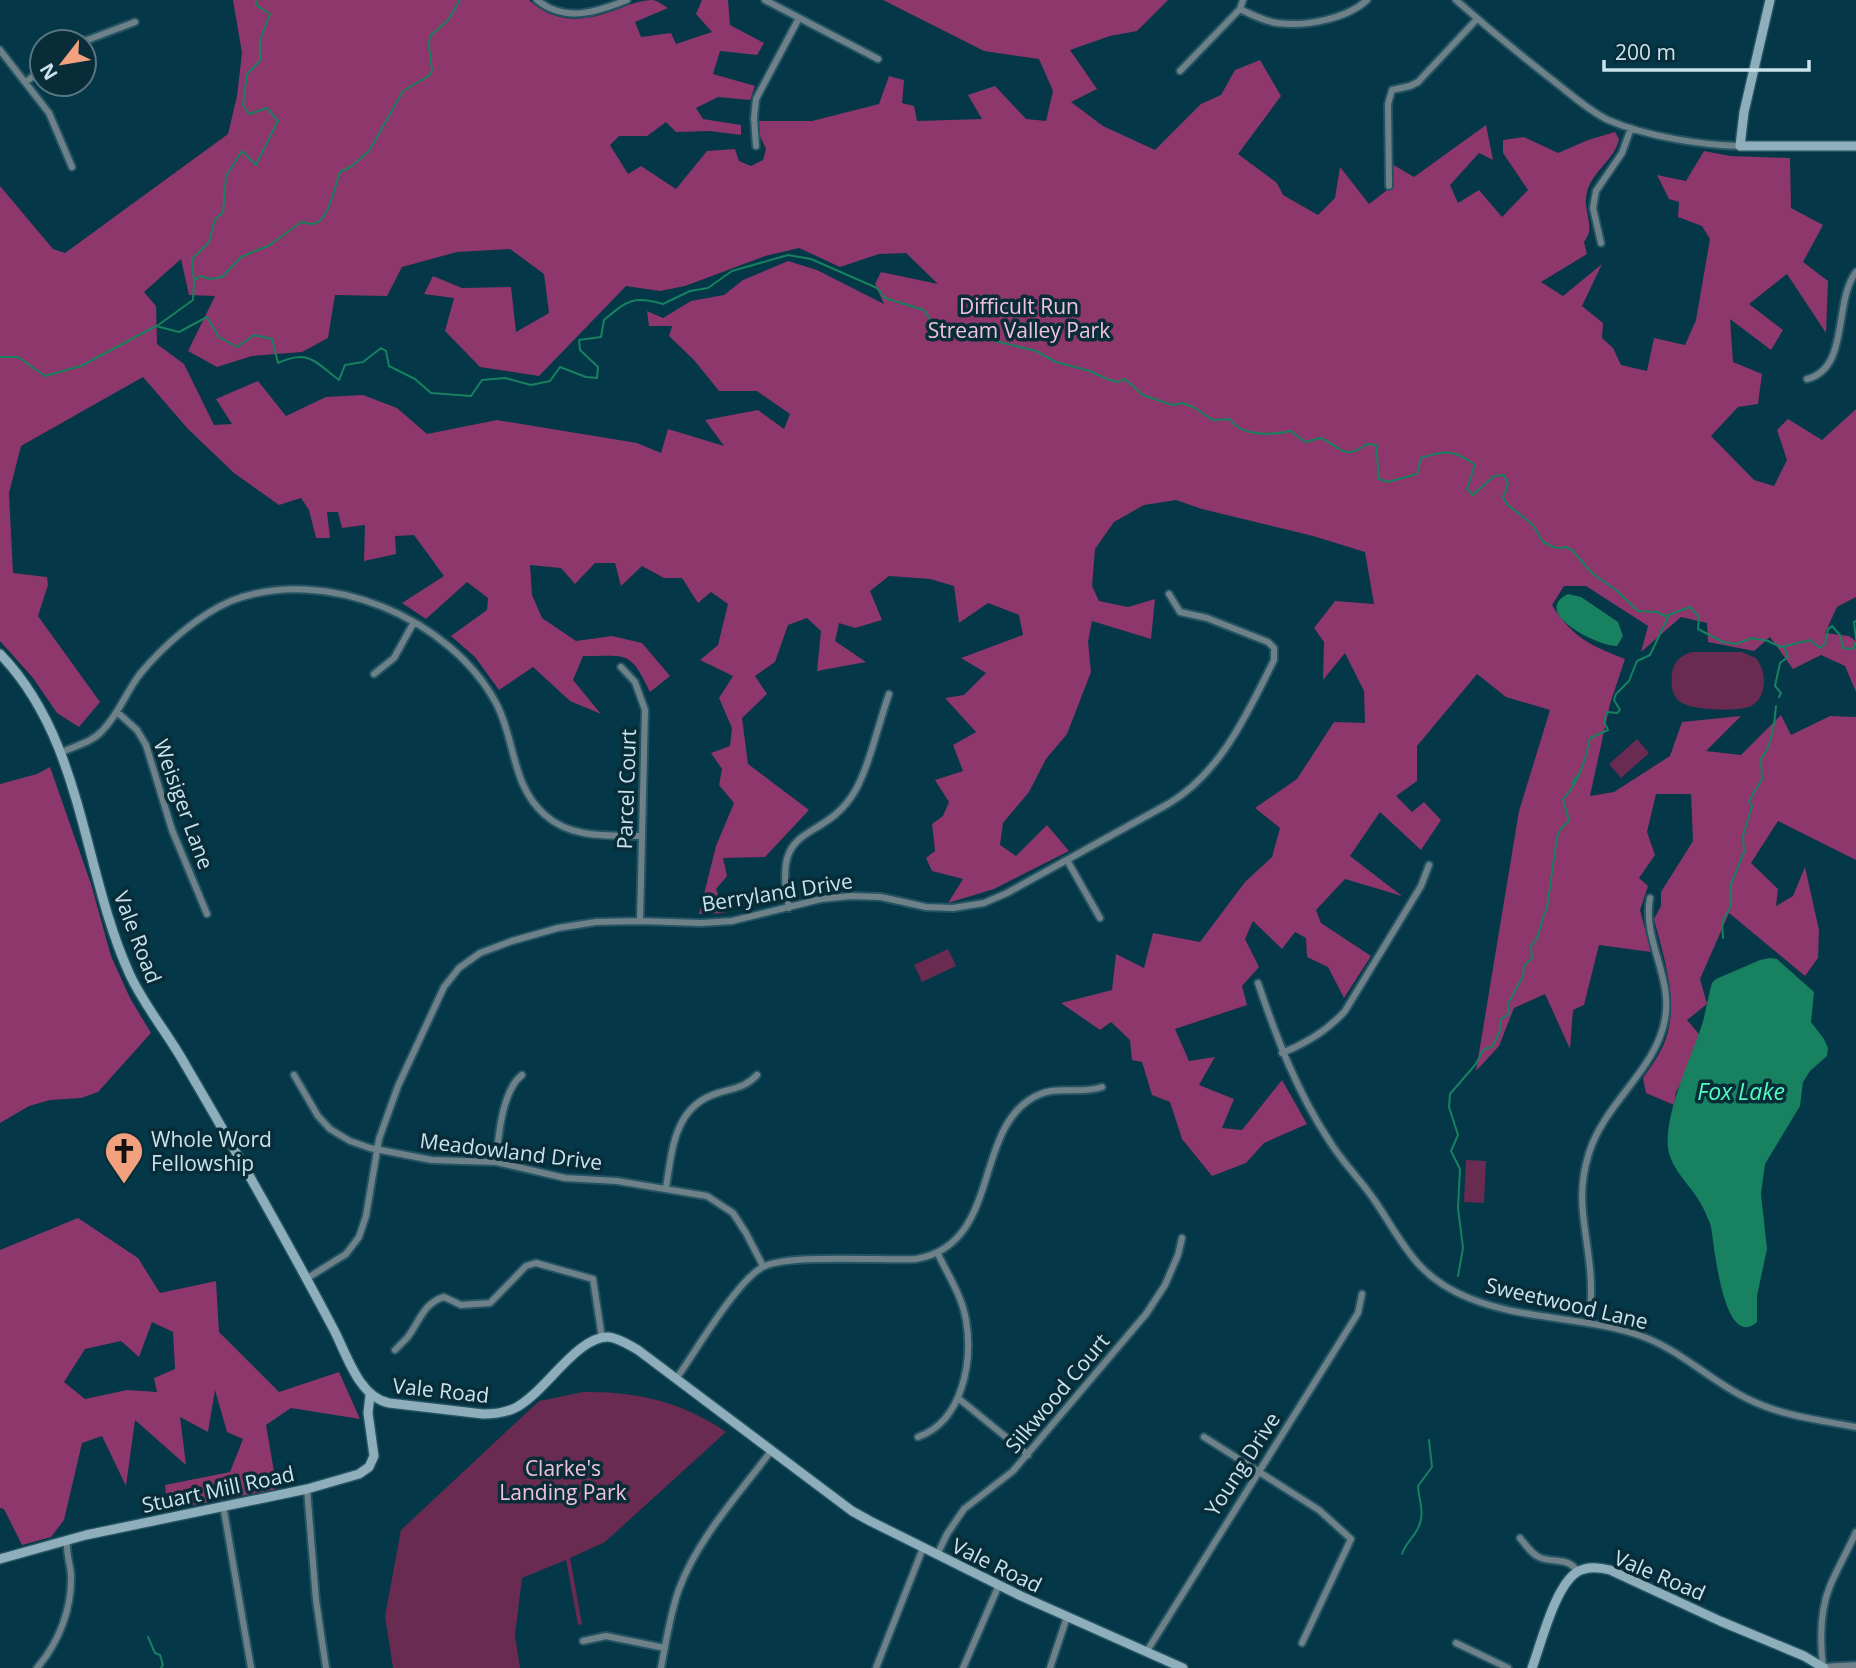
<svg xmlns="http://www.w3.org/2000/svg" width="1856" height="1668" viewBox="0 0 1856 1668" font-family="'Open Sans',sans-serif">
<rect width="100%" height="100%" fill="#043747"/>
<path fill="#692b51" d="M1692,652H1742L1756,658C1762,666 1764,673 1764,683C1763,693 1760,701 1751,706C1740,712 1687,711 1678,700C1671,693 1671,683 1672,674C1673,662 1681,655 1692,652Z
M1637,739L1649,753L1621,778L1609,764Z
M948,949L956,966L922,982L914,965Z
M1466,1160L1486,1161L1484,1203L1464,1202Z
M583,1392C636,1391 683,1402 726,1432L605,1542L570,1558L582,1624L578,1625L566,1560L522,1578L515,1635L520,1668H393L385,1616L401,1530L539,1401Z"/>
<path fill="#8d376c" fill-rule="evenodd" d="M233,0H529C557,26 588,21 621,8C631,4 642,0 653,0C658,1 663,5 668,8L635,22L641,37L671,33L676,44L712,32L696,14L702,0H728L730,25L764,43L757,55L720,51L713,74L755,86L750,100L718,97L696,108L703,119L741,125V135L710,131L676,132L666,122L647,136H619L610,145L628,174L641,166L676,189L707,151L735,149L739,161L751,166L763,160L766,149L760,136L759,121H812L879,104L889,76L904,80L902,103L914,106L917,121L982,119L968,95L995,86L1026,119L1046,121L1053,91L1039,59L984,51L883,0H1168L1137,31L1110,36L1070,50L1097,89L1071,102L1103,126L1155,150L1201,104L1221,95L1235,70L1260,60L1281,96L1238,154L1277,183L1283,195L1318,215L1335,198L1340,167L1369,204L1386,191L1392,164L1414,177L1486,125L1493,160L1479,153L1450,185L1458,203L1479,190L1502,217L1528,190L1503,153V140L1524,137L1558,153L1588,140L1615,132L1619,139C1614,161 1593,170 1587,192C1583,207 1591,219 1589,232C1588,236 1586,239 1584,242L1587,254L1541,282L1563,296L1602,264L1582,306L1603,323L1602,338L1613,348L1621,365L1647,371L1654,338L1685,345L1696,320L1710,239L1702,226L1678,217L1679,202L1669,199L1657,175L1686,181L1704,151L1730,156L1790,158L1791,208L1823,225L1803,262L1828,281L1826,333L1787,274L1749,304L1783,330L1771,350L1730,319L1733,362L1762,374L1758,404L1738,407L1711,436L1754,480L1774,486L1787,460L1777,430L1788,419L1822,440L1856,409V597L1837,607L1825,633L1849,636L1856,641V692L1845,666L1821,655L1793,669L1770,637L1754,651L1708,642L1707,623L1681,617L1641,652L1648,626L1586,586H1564L1552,605C1573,638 1590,645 1625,659L1610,704L1590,796L1614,792L1670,756L1682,722L1741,716L1706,751L1741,755L1781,715L1791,735L1830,716L1856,717V860L1778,821L1751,863L1778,889L1776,906L1793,896L1805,867L1819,930L1818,958L1805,976L1729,913L1700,979L1707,1004L1687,1020L1699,1034L1682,1081L1676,1092L1674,1105L1646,1093L1643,1078C1650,1068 1658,1057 1663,1046C1681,1007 1664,958 1654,919L1661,906V892L1693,841L1691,794H1656L1647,832L1655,855L1639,878L1648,886L1640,910L1651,952L1599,945L1584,1005L1573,1010L1570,1049L1545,994L1514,1008L1499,1046L1476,1071L1519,811L1550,710L1506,697L1477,674L1417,746V781L1396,796L1412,812L1424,802L1441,820L1421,850L1380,812L1350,856L1402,896L1345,879L1316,910L1321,923L1371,956L1344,998L1328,967L1307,957L1306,938L1295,932L1282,949L1253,921L1245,939L1259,967L1242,986L1247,1005L1175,1029L1189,1061L1215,1057L1199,1085L1234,1099L1222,1128L1242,1130L1282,1080L1307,1124L1264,1143L1246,1163L1212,1176L1182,1139L1170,1102L1152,1095L1142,1062L1132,1060L1130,1040L1111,1022L1100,1030L1061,1003L1112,990L1116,954L1144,968L1153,933L1200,942L1245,882L1272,857L1280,828L1255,808L1297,779L1334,722L1365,723L1364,691L1345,653L1323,680L1324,642L1314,628L1335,601L1374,604L1365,552L1313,536L1202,509L1176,500L1144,505L1114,522L1095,549L1092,586L1099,601L1128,607L1155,599L1151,639L1092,621L1088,642L1091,672L1067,734L1046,759L1029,792L1003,823L1000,845L1016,856L1047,825L1069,851L994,889L948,903L963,879L932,871L926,858L935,851L932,824L943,816L949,802L935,780L963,771L953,745L976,732L945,698L964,695L986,673L961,658L1023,635L1019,615L988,603L959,623L954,586L930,579L889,576L870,591L882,620L855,628L839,623L835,641L866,662L817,671L821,631L807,618L788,625L775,662L755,676L767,694L742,718L748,764L809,810L765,857L723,858L727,876L716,889L725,913L699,914L716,846L734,803L719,785L722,769L711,753L730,746L732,728L719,698L733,676L700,660L718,645L728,604L711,592L698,603L682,578H664L642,566L621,586L615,563H595L575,584L561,568L530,565L532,595L542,618L576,641L612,636L642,643L670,676L650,692C630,650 628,656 583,656L573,680L601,714L570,701L533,667L499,690L475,657L451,636L487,610L488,598L467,582L426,619L402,603L444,576L414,535L395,536L396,554L364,561L365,525L342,528L338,512H327L330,538H316L309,510L301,498L279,505L234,473L188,429L143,377L21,446L9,493L13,573L47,577L48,585L38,616L100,702L79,727L57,713L33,678L0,641V186L53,249L65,253L228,134L237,96L242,53ZM799,248L840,267L879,254L906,253L938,284L881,272L875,284L884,304L817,270L788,261L743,280L724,295L691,301L663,318L647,311L649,326H672L669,336L694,360L719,391H757L790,414L784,429L758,410L705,420L724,446L668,429L661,453L637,443L497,420L427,434L397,408L363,395L326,397L286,416L258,381L216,399L232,424L214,425L184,364L157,344L156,306L144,292L181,259L189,295L215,296L188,351L217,367L252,356L302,352L328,338L335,295L387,296L402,267L457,252L510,249L544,274L549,313L516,332L511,287L462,288L433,276L424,294L454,298L445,331L480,367L539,376L626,286L660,291L685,286L765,256Z
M50,767L91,884L111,956L130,998L151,1033L98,1092L81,1098L50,1100L29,1106L0,1123V784L37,774Z
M78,1218L138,1258L160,1293L216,1281L219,1332L279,1392L339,1372L360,1419L291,1408L266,1425L277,1489L168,1510L165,1485L230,1472L243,1439L227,1432L215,1390L208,1432L180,1417L186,1465L135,1420L126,1486L102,1436L82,1443L64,1520L51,1537L22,1545L4,1509L0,1508V1250ZM152,1322L173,1332L175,1369L154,1378L157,1392L127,1390L85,1399L64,1382L85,1349L121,1341L139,1357Z"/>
<path fill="#18815f" d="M1568,594L1581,597L1618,622L1623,636L1617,646C1600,647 1529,613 1568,594Z
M1770,958L1777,959L1814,992L1811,1022L1824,1039L1828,1048L1827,1056L1810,1071L1803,1082L1800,1106L1765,1164L1761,1194L1767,1249L1757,1296V1322C1723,1352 1714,1242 1711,1227C1710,1222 1707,1217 1705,1212C1696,1189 1671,1172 1668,1148C1664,1115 1691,1057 1702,1025C1706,1011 1708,997 1712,983L1716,979L1760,960Z"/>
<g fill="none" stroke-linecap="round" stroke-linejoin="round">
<path stroke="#18815f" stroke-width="2" d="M195,280L200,276L210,279L222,277L241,257L270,245L301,222C305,222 308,224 312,224C329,224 335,184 340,172L352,166L369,151L403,91L430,75L432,70L429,46L430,36L448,20L460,0
M157,326L193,300L194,282L192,259L209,242L215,219L223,213L226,176L242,151L256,165L278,121L267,108L249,114L243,105L247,74L260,61V40L270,14L256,5V0
M0,357H18L45,376L81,366L156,326L179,332L207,317L219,337L237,347L254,335L272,339L278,363C309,349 314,361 339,380L345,365L363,362L381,348L386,351L389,366L415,379L431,393L471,396L482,380L505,378L531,385L550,381L560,367L586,377L597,378L598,367L580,350L579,340L601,337L604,320C627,301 633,295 663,304L690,291L708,288L732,271L788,255L811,259L877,288L885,298L924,310L931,321L946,324L957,337L968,340L987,339L1036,351L1056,362L1090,371L1107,379L1117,382L1125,379L1143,395L1172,405L1183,403L1193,407L1213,420L1230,419C1241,437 1273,435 1291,431L1305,442L1321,438C1342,448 1344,461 1367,444L1376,445L1379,479L1388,482L1417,474L1421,458C1444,450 1454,449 1475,465L1467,489L1473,495L1494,476L1504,475L1508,484L1503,497L1507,504L1533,525L1543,542L1556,548L1566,547L1572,550L1592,573L1616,590L1638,611L1657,612L1665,616L1690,607L1699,617L1698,629L1723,642L1736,644L1752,638L1768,641L1781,647L1810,640L1820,648L1825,644L1828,629L1832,626L1840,635L1843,648L1853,649L1856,642
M1856,621L1854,622L1856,639
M1779,697L1781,693L1775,686L1780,663L1788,657L1784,647
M1573,784V781L1581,771
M1723,938L1722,922L1731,906V884L1744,852L1743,836L1752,806L1749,801L1762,779L1761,759C1771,747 1775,722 1776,706
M1458,1276L1463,1248L1458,1208L1460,1169L1451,1151L1458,1135L1449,1107L1450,1094L1475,1065L1484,1049L1492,1047L1500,1031L1501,1019L1509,1014L1508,1004L1523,976L1524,966L1532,958L1531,946C1541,937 1540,920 1547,908L1557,837L1561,828L1569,821L1563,799C1579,782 1585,762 1590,738L1608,730L1604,722L1607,712L1617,713L1620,710L1614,700L1616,694L1629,681L1637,661L1650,655L1669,615
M1402,1554C1405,1544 1412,1539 1417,1530C1426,1515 1419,1502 1418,1486L1432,1467L1429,1440
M148,1637L155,1653L160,1655L163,1665L161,1668"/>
<g stroke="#245362" stroke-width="10">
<path id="street" d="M537,0C565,23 597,12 627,0
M765,0L878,59
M1456,0C1490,30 1524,58 1560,86C1575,98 1591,112 1608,120C1645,136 1700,145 1740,146
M1240,9C1252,15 1264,21 1277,23C1304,27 1347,19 1367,0
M82,42L135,22
M0,50L49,113L72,167
M1180,71L1240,9L1243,0
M26,82L42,69
M756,146L754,118L756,99L799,18
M1389,186L1388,104L1392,90L1410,86L1418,82L1477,19
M1601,243L1593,208L1596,191L1622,153L1631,128
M1807,379C1850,368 1833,302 1856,272
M621,667L635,682L645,710L640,921
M374,674L394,658L414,622
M117,712L137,730L146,745L172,830L207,914
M60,753C74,746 91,743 102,731C119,714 126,692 140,674C163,646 198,615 231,601C324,564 452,618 497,705C516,742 511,785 545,815C572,839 608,835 641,836
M1067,860L1100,918
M789,908C770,818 823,846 855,791C869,767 879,722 889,694
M1258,983C1277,1039 1297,1092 1330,1142C1343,1163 1361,1180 1375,1201C1404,1244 1416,1277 1469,1298C1525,1321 1587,1316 1644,1337C1683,1352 1712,1382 1748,1399C1782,1416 1820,1420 1856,1427
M1282,1053C1307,1043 1327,1031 1345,1011L1421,886L1429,865
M294,1075L318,1116L330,1129L350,1141L370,1148L432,1160L496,1162L565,1178L617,1181L707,1196L733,1213L746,1233L763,1266
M496,1162C498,1138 502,1090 522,1075
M666,1188C672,1150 674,1106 718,1093C733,1088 745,1088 757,1075
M306,1279L346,1254L359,1237L366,1216L379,1139L398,1086L444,987L459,968L480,953L512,941L558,928L596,922L640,921L701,923L732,921L821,899L851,896L881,897L926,907L953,908L984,903L1007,893L1168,804C1221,773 1248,712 1274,660V648L1268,642L1207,618L1180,612L1169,594
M1590,1322C1591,1305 1592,1287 1590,1269C1586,1226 1575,1197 1589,1153C1605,1102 1656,1070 1665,1019C1673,977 1642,939 1650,898
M395,1350C399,1346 403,1342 407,1338C419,1323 423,1303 444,1297L461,1305L490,1303L526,1266L536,1263L593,1279L602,1338
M676,1379C696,1351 734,1285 761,1268C784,1253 883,1261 916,1259C999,1245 974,1137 1029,1100C1056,1082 1076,1096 1102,1087
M958,1398L1028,1455
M918,1437C963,1421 973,1361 966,1320C962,1296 948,1275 938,1254
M1204,1437L1319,1510L1351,1539L1302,1643
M307,1489L316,1600L326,1668
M223,1505L251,1668
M1856,1532C1848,1550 1838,1567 1830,1586C1820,1610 1820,1641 1823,1667L1856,1665
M1520,1538C1526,1545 1532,1555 1541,1558C1555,1563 1569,1557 1578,1572
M937,1555L947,1534L964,1509L1013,1471L1146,1314L1165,1285L1178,1255L1182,1238
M583,1641L606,1636L665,1648
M1456,1643L1508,1668
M1147,1651L1358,1313L1362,1294
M37,1668C59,1642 72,1609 71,1575C70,1563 66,1553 67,1541
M661,1668C666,1642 670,1614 679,1589C698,1538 739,1494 771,1451
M876,1668L923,1548
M963,1668L999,1585
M1050,1668L1067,1617"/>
</g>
<g stroke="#245362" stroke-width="12">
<path id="secondary" d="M1770,0L1744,112L1740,146H1856
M0,654C84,741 82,870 130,975C145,1007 169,1035 186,1066C237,1153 287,1241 334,1330C347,1355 359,1397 389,1403L483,1414C494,1414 505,1413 515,1408C544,1394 577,1336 608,1337C619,1338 629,1345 638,1350L852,1511L870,1521L1021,1596L1183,1668
M0,1559L86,1535L307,1489L359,1474L369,1467L374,1456L368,1413L370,1395
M1532,1668C1541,1644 1555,1586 1577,1572C1587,1566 1599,1567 1610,1570L1720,1621L1804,1656L1824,1668"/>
</g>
<use href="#street" stroke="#6e8189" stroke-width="6"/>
<use href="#secondary" stroke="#8faebb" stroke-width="9"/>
</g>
<defs>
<g id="church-pin" transform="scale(2.0125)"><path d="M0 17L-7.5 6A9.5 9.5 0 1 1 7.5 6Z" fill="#f1a17d" stroke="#082c38"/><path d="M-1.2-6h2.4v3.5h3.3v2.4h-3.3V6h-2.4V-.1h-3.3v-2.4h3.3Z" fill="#111"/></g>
</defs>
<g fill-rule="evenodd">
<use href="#church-pin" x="124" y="1151"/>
</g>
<g text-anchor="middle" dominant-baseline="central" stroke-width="7" stroke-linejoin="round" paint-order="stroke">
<g font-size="21" fill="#f2c1db" stroke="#082c38">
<text x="1019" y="306">Difficult Run<tspan x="1019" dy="24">Stream Valley Park</tspan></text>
<text x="563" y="1468">Clarke's<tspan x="563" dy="24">Landing Park</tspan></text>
</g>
<g font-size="21" fill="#cbe3ed" stroke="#082c38">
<text transform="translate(626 789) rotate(-88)">Parcel Court</text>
<text transform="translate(184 804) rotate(70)">Weisiger Lane</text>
<text transform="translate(777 892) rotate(-9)">Berryland Drive</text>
<text transform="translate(138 937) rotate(69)">Vale Road</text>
<text transform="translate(511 1151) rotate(7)">Meadowland Drive</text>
<text transform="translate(1567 1303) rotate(13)">Sweetwood Lane</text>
<text transform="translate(441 1390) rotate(6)">Vale Road</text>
<text transform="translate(1057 1393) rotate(-50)">Silkwood Court</text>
<text transform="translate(1242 1464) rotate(-57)">Young Drive</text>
<text transform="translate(218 1489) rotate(-12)">Stuart Mill Road</text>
<text transform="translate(997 1565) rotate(26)">Vale Road</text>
<text transform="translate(1660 1575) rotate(23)">Vale Road</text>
</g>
<g font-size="21" fill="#cbe3ed" stroke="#082c38" text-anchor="start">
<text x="151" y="1139">Whole Word<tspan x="151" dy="24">Fellowship</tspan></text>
</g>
<g font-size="23" font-style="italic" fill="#52fbbf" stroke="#082c38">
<text x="1741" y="1091">Fox Lake</text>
</g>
</g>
<g transform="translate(63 63) rotate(239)"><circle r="33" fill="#082c38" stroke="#567580" stroke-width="2"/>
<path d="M0-5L12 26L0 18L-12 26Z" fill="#f1a17d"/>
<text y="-10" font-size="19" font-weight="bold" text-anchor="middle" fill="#cbe3ed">N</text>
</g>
<path d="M1604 60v10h205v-10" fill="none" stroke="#cbe3ed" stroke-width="3.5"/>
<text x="1615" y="60" font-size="21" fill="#cbe3ed" stroke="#082c38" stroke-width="5" paint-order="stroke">200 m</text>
</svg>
